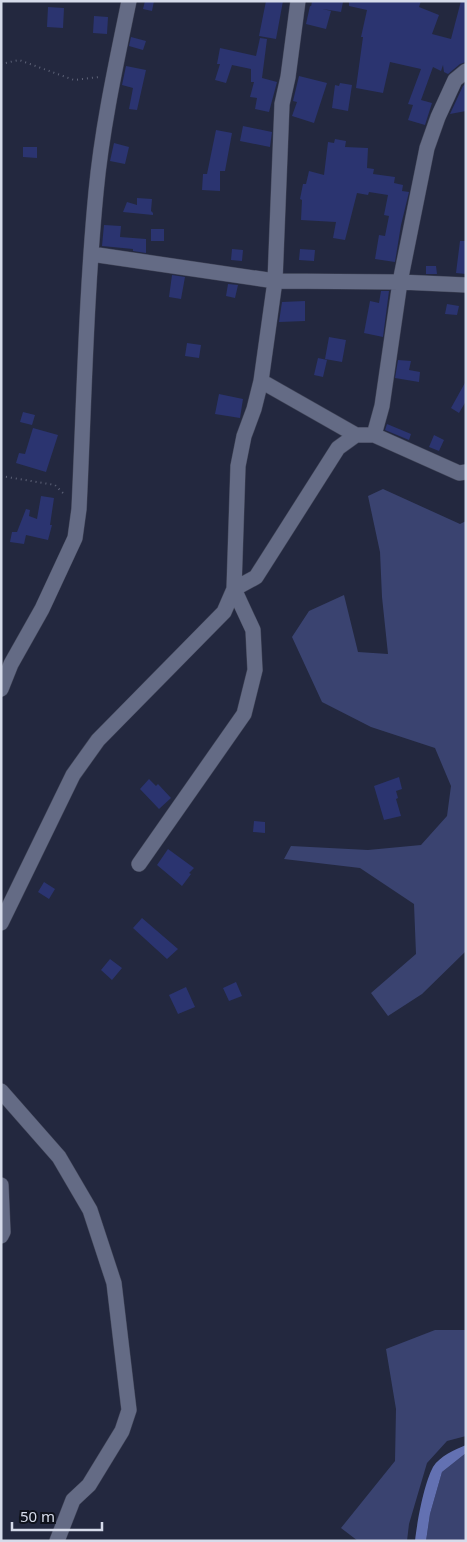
<svg xmlns="http://www.w3.org/2000/svg" width="467" height="1542" viewBox="0 0 467 1542" font-family="'Noto Sans',sans-serif">
<rect width="100%" height="100%" fill="#23283f"/>
<path fill="#3a4370" d="M383,489L460,524L466,521V951L422,994L388,1016L371,993L416,954L414,904L360,868L284,859L291,846L368,850L421,845L447,816L451,786L435,748L371,727L322,702L292,637L309,611L344,595L358,652L388,654L382,597L380,552L368,496Z
M435,1330H466V1436L447,1441L427,1463L409,1524L407,1541H358L341,1528L395,1461L396,1409L386,1349Z
M466,1453V1541H426L430,1514L442,1472Z"/>
<path fill="#6371b2" d="M466,1445V1453L442,1472L430,1514L426,1541H415C417,1522 424,1484 433,1467C440,1456 454,1450 466,1445Z"/>
<path fill="#2b3470" d="M145,1H154L152,11L143,9Z
M266,1H283L276,39L259,36Z
M312,1L343,2L341,12L311,7Z
M349,1H421L419,7L439,15L432,34L451,39L461,1H466V62L460,64L448,74L444,72L443,65L441,71L433,67L421,100L432,103L425,125L408,120L413,105L408,104L421,69L390,62L383,93L356,88L363,37H361L367,10L349,6Z
M310,6L331,11L326,29L306,24Z
M48,7L64,8L63,28L47,27Z
M94,16L108,17L107,34L93,33Z
M131,37L146,41L143,50L129,46Z
M260,38L267,39L262,78L277,82L269,112L255,109L257,98L250,97L254,82H251V69L232,65L226,83L215,80L220,64H217L220,48L256,56Z
M126,66L146,70L137,110L129,109L133,88L122,85Z
M299,76L327,83L314,123L292,116L297,102L293,101Z
M340,83L352,85L348,111L332,108L335,85L339,86Z
M466,83V111L450,114L463,86Z
M243,126L272,132L270,147L240,141Z
M216,130L232,133L225,171H220V191L202,190L203,174H207Z
M335,139L346,141L345,147L368,148L367,168L374,169L373,174L395,177L394,183L403,185L402,191L409,192L401,225L395,262L375,259L379,235L385,236L389,216L384,215L388,195L369,192L368,195L357,193L345,240L333,238L336,222L301,220L302,200L300,199L303,184H306L309,171L324,175L328,142L334,143Z
M114,143L129,147L125,164L110,161Z
M23,147H37V158L23,157Z
M137,198L152,199L151,211L153,213V215L123,212L127,202L137,205Z
M104,225L121,226L120,237L146,239V253L133,251V249L102,246Z
M151,229H164V241H151Z
M460,241H466V274L456,273Z
M232,249L243,250L242,261L231,260Z
M300,249L315,250L314,261L299,260Z
M426,266H436L437,274H426Z
M172,275L185,277L181,299L169,297Z
M228,284L238,285L235,298L226,296Z
M381,291H389L383,337L364,333L370,301L379,303Z
M305,301V321L279,322L282,302Z
M447,304L459,306L457,315L445,314Z
M329,337L346,340L342,362L325,359Z
M187,343L201,345L199,358L185,356Z
M318,358L327,360L323,377L314,375Z
M398,360L411,361L409,370L420,372L419,382L395,378Z
M466,381V401L459,413L451,408Z
M219,394L243,399L240,418L215,414Z
M23,412L35,415L32,425L20,422Z
M387,424L411,434L409,440L385,430Z
M33,428L58,435L46,472L16,463L19,453L25,454Z
M434,435L444,440L439,451L429,447Z
M41,496L54,498L50,525H52L48,540L26,535L24,544L10,542L12,532H17L26,509L30,510L29,516L37,519Z
M399,777L402,789L396,791L398,798L396,799L401,816L384,820L374,786Z
M149,779L156,786L158,784L171,798L159,809L140,789Z
M254,821L265,822V833L253,832Z
M168,849L194,868L189,873L191,874L182,886L157,865Z
M44,882L55,889L49,899L38,892Z
M142,918L178,949L167,959L133,928Z
M110,959L122,968L112,980L101,970Z
M236,982L242,996L229,1001L223,988Z
M186,987L195,1007L178,1014L169,995Z"/>
<g fill="none" stroke-linecap="round" stroke-linejoin="round">
<g stroke="#414558" stroke-width="16">
<path id="minor" d="M91,254L275,281L400,282L466,285
M261,381L356,435
M374,435L382,406L400,282L427,148L438,117L455,80L466,71
M1,689L11,664L42,609L75,538L79,509C84,404 86,297 96,192C102,128 116,64 129,1
M139,864L244,714L255,670L253,630L234,589L256,577L338,448L356,435H374L459,473L466,472
M1,923L73,775L98,740L224,612L234,589L238,466L244,436L254,409L261,381L275,281L282,104L288,77L298,1
M1,1091L59,1157L90,1210L114,1283L129,1410L122,1431L89,1485L73,1500L57,1541
M1,1185L3,1232L1,1236"/>
</g>
<path stroke="#5e6378" stroke-width="2" stroke-dasharray="1 4" stroke-linecap="butt" d="M1,64L19,60L74,80L99,77
M1,476L55,485L65,495"/>
<use href="#minor" stroke="#646b85" stroke-width="15"/>
</g>
<rect width="467" height="1542" fill="none" stroke="#d6dbea" stroke-width="5"/>
<path d="M12 1522v8h90v-8" fill="none" stroke="#d6dbea" stroke-width="2.5"/>
<text x="20" y="1522" font-size="15" fill="#d6dbea" stroke="#0f121c" stroke-width="4" paint-order="stroke">50 m</text>
</svg>
